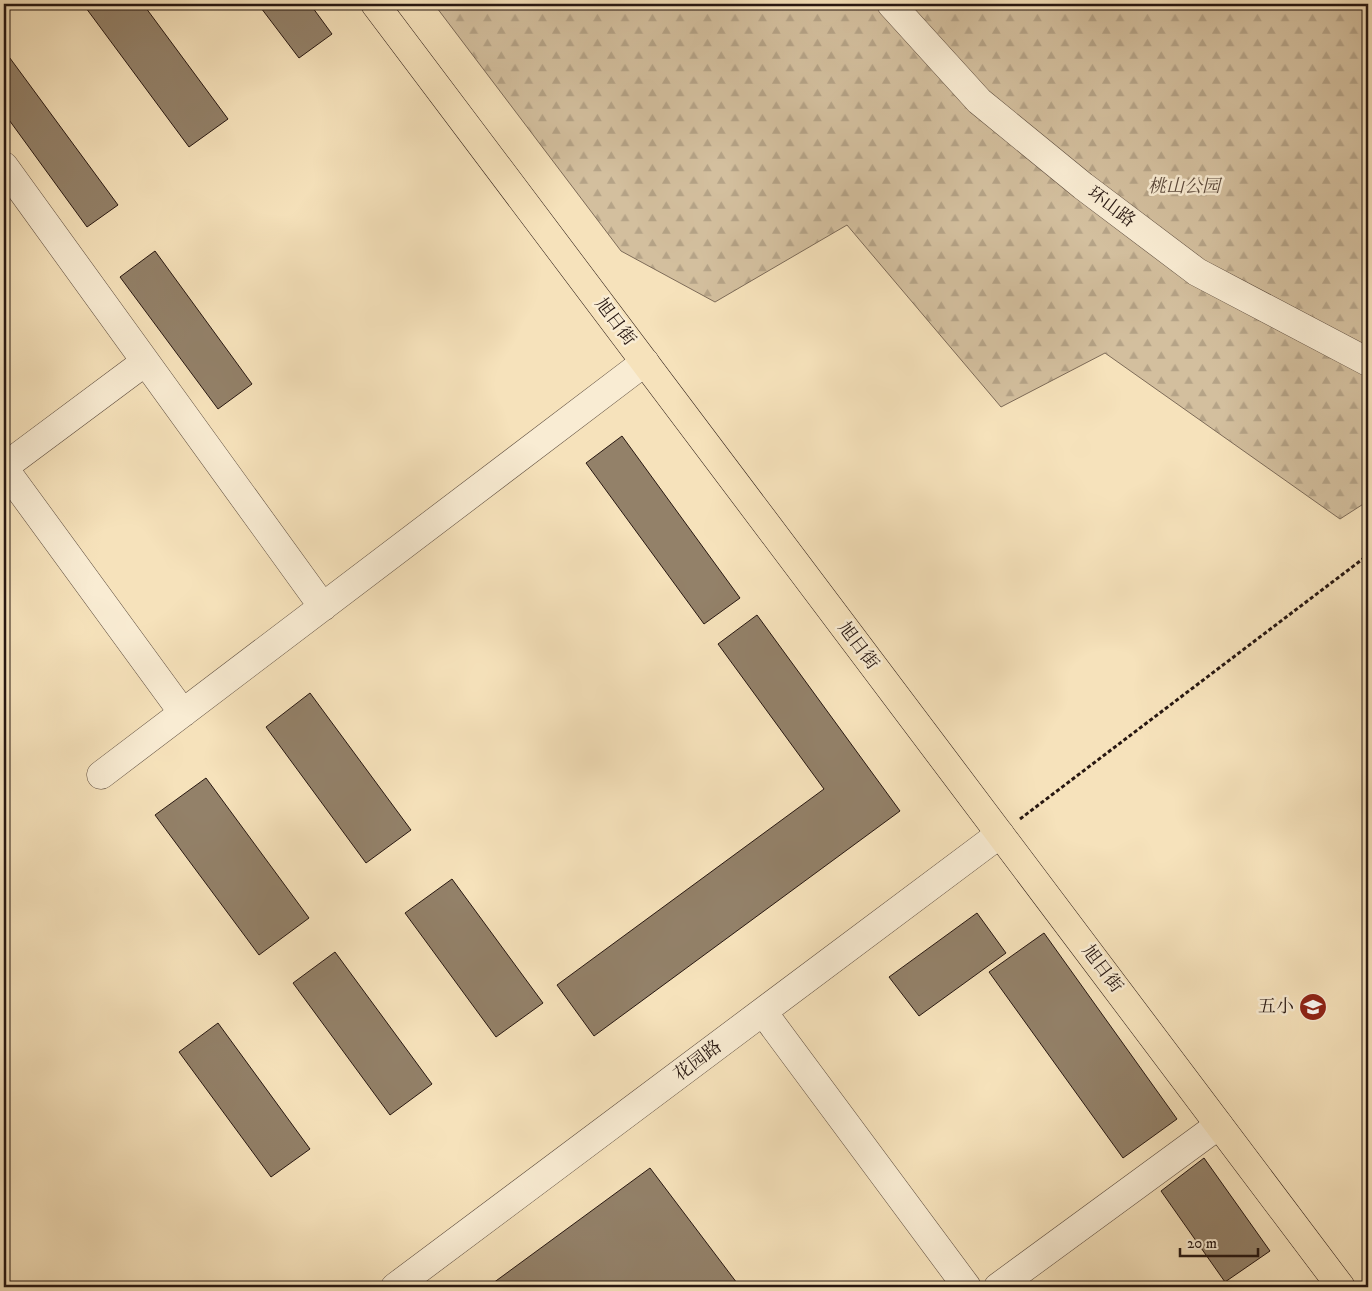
<svg xmlns="http://www.w3.org/2000/svg" width="1372" height="1291" viewBox="0 0 1372 1291" font-family="'IM FELL DW Pica','Noto Serif SC',serif">
<defs>
<pattern id="forest-firs" width="22" height="20" patternUnits="userSpaceOnUse" patternTransform="scale(1.25)"><rect width="22" height="20" fill="#d3bf9e"/><path d="M5 1l3.5 6h-7zM16 11l3.5 6h-7z" fill="#b5a387"/></pattern>
</defs>
<rect width="100%" height="100%" fill="#f6e2bb"/>
<filter id="stains"><feTurbulence type="fractalNoise" baseFrequency=".004" numOctaves="4"/><feColorMatrix values="0 0 0 0 .2 0 0 0 0 .09 0 0 0 0 .02 0 0 0 .5 -.17"/></filter>
<radialGradient id="worn" r=".72"><stop offset=".6" stop-color="#630" stop-opacity="0"/><stop offset="1" stop-color="#630" stop-opacity=".3"/></radialGradient>
<path fill="url(#forest-firs)" stroke="#7d6b58" d="M434,4H1368V501L1340,519L1105,353L1001,407L847,225L715,302L621,251Z"/>
<path fill="#938169" stroke="#271711" d="M83,4H143L228,119L189,147Z
M258,4H310L332,34L299,58Z
M4,50L118,205L87,227L4,113Z
M155,251L252,384L218,409L120,277Z
M622,436L740,598L704,624L586,463Z
M757,615L900,811L594,1036L557,985L824,789L718,644Z
M310,693L411,830L366,863L266,727Z
M206,778L309,918L259,955L155,815Z
M452,879L543,1003L496,1037L405,913Z
M977,913L1006,953L919,1016L889,977Z
M1044,933L1177,1119L1123,1158L989,972Z
M335,952L432,1084L390,1115L293,983Z
M218,1023L310,1149L271,1177L179,1052Z
M1204,1158L1270,1251L1225,1282L1161,1191Z
M650,1168L740,1287L489,1286Z"/>
<g fill="none" stroke-linecap="round" stroke-linejoin="round">
<g stroke="#5b4a3c" stroke-width="29">
<path id="minor" d="M891,4L979,101L1083,186L1197,272L1368,362
M4,166L323,607
M4,467L145,362
M4,468L183,713
M101,775L645,362
M763,1012L967,1287
M395,1287L1000,834
M998,1287L1219,1125"/>
</g>
<g stroke="#271711" stroke-width="29">
<path id="major" d="M375,4L1341,1287"/>
</g>
<path stroke="#271711" stroke-width="3" stroke-dasharray="4 2.5" stroke-linecap="butt" d="M1368,216L1366,223L1368,234
M1020,819L1368,555"/>
<use href="#minor" stroke="#f9ecd3" stroke-width="28"/>
<use href="#major" stroke="#f6e2bb" stroke-width="28"/>
</g>
<defs>
<g id="school-disc" transform="scale(1.4375)"><circle r="9.5" fill="#8f2418" stroke="#f9ecd3"/><path d="M0-5L7-2L0 1L-7-2ZM-4 1L0 2.5L4 1V4Q0 6-4 4Z" fill="#fff"/></g>
</defs>
<g fill-rule="evenodd">
<use href="#school-disc" x="1313" y="1007"/>
</g>
<g text-anchor="middle" dominant-baseline="central" stroke-width="5" stroke-linejoin="round" paint-order="stroke">
<g font-size="18" font-style="italic" fill="#5b493b" stroke="#f9ecd3">
<text x="1184" y="187">桃山公园</text>
</g>
<g font-size="18" fill="#271711" stroke="#f9ecd3">
<text transform="translate(1111 207) rotate(37)">环山路</text>
<text transform="translate(615 322) rotate(53)">旭日街</text>
<text transform="translate(858 646) rotate(53)">旭日街</text>
<text transform="translate(1102 969) rotate(53)">旭日街</text>
<text transform="translate(698 1061) rotate(-37)">花园路</text>
</g>
<g font-size="18" fill="#271711" stroke="#f9ecd3" text-anchor="end">
<text x="1294" y="1007">五小</text>
</g>
</g>
<rect width="1372" height="1291" fill="none" stroke="#f6e2bb" stroke-width="20"/>
<rect x="5" y="5" width="1362" height="1281" fill="none" stroke="#271711" stroke-width="2.5"/>
<rect x="10" y="10" width="1352" height="1271" fill="none" stroke="#271711"/>
<path d="M1180 1248v8h78v-8" fill="none" stroke="#271711" stroke-width="2.5"/>
<text x="1187" y="1248" font-size="15" fill="#271711" stroke="#f9ecd3" stroke-width="4" paint-order="stroke">20 m</text>
<rect width="100%" height="100%" filter="url(#stains)"/>
<rect width="100%" height="100%" fill="url(#worn)"/>
</svg>
